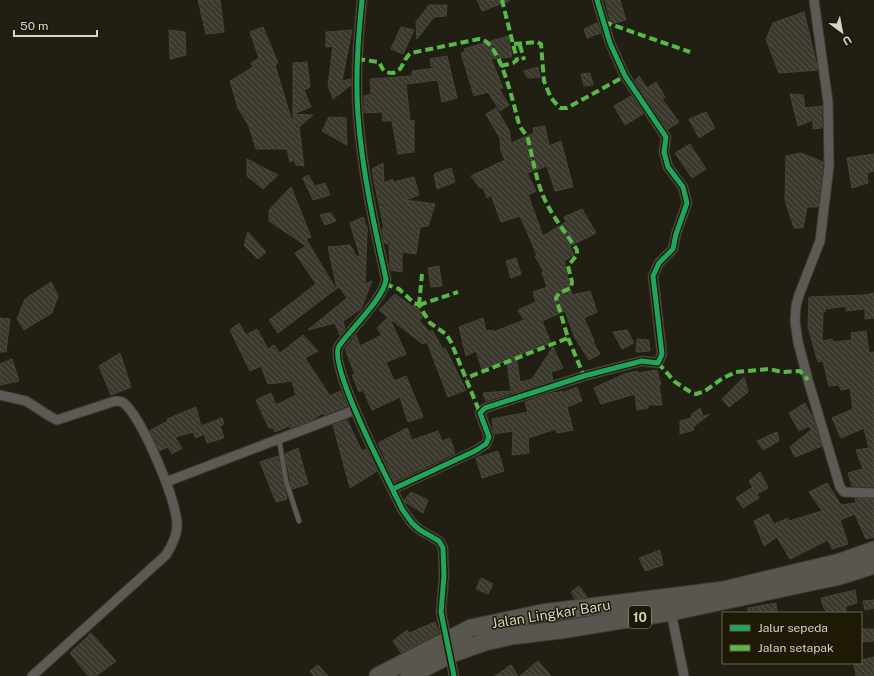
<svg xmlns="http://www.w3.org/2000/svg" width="874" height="676" viewBox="0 0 874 676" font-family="'Public Sans',sans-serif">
<defs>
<pattern id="building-back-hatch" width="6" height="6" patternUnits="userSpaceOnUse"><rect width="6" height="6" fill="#3b392d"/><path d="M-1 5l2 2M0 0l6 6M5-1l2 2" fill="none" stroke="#57554a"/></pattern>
</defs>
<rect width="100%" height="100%" fill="#211f13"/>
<path fill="url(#building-back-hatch)" stroke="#46453a" d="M198,0H220L224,32L206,34Z
M477,0H509V1L482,11Z
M605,0H620L626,20L611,24Z
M429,5H447L446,16L434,17L417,39L416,22Z
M804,12L818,70L779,73L766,39L773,23Z
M597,23L601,33L587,38L584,29Z
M263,27L278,63L275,65L293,125V114L313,115L299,127L304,166L296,165L294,160L290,162L287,149H256L249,126L238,108L230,81L253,67L251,63L259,58L250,32Z
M401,27L414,30L403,54L391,49Z
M169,30L185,32L186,55L170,59Z
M352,30L342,81L351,79V85L333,99L328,86L333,46L326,47V32Z
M508,36L512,57L491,59L503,88L499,89L509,105L500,111L488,92L474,96L461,53L465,52L464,49Z
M447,56L457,98L442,102L438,80L406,84L410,121L414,120V152L398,154L392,121H383L382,112L364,113V96L371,94L370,79L412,76V71L436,68L431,66L430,59Z
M307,62L310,87L304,90L311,107L293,114V63Z
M538,67L540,77L528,78L523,71Z
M590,73L593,85L584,86L581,74Z
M639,76L647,88L656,82L665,97L662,99L679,122L668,129L635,80Z
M790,94L803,95L805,108L822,106V128L813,129V120L798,126Z
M631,96L643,114L625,125L614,106Z
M496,108L509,130L511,143L534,133L533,128L545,126L549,146L561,141L573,187L555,191L547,166L527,173L536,191L528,195L543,236L566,222L564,217L582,209L596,233L570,246L574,255L564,261L572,295L590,291L597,312L584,318L594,341L593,342L600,354L589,360L575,338L565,311L542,321L551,343L516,356L520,382L532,379L553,347L563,368L551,372L553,380L511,393L507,361L482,369L476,351L466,356L459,327L483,318L486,331L493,330V332L524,320L518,310L536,302L533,292L547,287L542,272H544L535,256L537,255L520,216L501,222L491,195L487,198L483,187L480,188L471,176L505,160L501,151L500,138L486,114Z
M706,112L715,128L699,138L689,119Z
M329,117L346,118L347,145L322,131Z
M690,144L706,169L692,178L675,153Z
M801,153L823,162L818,207H807L803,228H794L785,200L786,156Z
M874,154V171L867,173L868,183L852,188L847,158Z
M247,159L270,171L278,175L263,189L247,176Z
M383,163L384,183L393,179V182L414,177L419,195L405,200L435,204L428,226L420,227L416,254L402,252V272L390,270L389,244H386L384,242L382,228H384L373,176L372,169Z
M451,168L455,182L437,189L434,174Z
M308,175L315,186L325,183L330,195L313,200L303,178Z
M291,187L311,237L306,239L336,289L278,333L269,320L316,284L295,253L306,246L269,221V210Z
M328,213H331L336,221L325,225L320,215Z
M363,217L368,231L367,232L365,284L372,281L361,309L343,321L345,328L340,335L335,323L308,330L347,298L339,287L337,289L328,247L350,245L357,257L360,256L350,223Z
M248,232L266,252L258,259L244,245Z
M516,258L521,274L511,278L506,261Z
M439,266L442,286L431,287L428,268Z
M51,282L58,296L52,313L24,330L17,319L25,299Z
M874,293V318L865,319V309L846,311V306L825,309V312H823L822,341L832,339L833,342L852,340L851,333L866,331L869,353L874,352V487L852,486L848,473L863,469L856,450L869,448L864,428L841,438L832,418L853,409L850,388L841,390L839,385L829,386L823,361L818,362L808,327L809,297L865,295Z
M395,294L413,307L414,305L424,316L419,320L430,332L432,330L443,349L445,348L466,390L448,397L427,342L423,344L390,319L406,354L386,362L394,381L406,376L423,417L408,422L400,397L372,410L363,390L359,392L352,375L355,374L345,349L356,335L360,346L382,335L377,328L388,317L379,310Z
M0,318L10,319L6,352H0Z
M239,323L246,335L257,329L268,349L274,345L280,353L303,335L318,351L305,358L330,396L340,391L347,406L324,415L323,413L310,421L290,428L289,426L275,432L273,428H269L256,400L271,393L276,405L296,395L292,381L268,384L261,366L250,371L230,330Z
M627,330L634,343L622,349L613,332Z
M637,339L649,340L650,351L636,352Z
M120,353L131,387L111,395L99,366Z
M12,359L19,381L0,385V364Z
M657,370L661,384L659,385L662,405H648V408L637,410L635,394L601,404L594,388L624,374L637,371L638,373Z
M744,377L748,392L729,407L722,399Z
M577,387L582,401L567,407L573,430L557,433L556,429L528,438L529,453L512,455L513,431L494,434L492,419L528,412L525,402L555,392L556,393L562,391V393Z
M509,391L510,393L486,401L483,393Z
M805,403L813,418L822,446L795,457L790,447L811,430L809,426L799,431L789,413Z
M196,407L201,426L222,418L224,424L220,426L224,438L207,443L204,434L196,438L193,432L175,437L182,448L172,454L168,447L159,451L149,431L168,421L167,419Z
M700,408L703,416L710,414L693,427L694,430L680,434V421L692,418L691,415Z
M347,420L362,451L366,449L377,471L350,488L333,425Z
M407,428L412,440L438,431L442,441L450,438L455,453L395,481L378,443Z
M777,432L779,441L763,450L757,441Z
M298,448L308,484L292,489L285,454Z
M498,451L504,471L482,478L476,458Z
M278,456L287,499L276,502L260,462Z
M760,472L768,488L757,494L749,481Z
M827,483L841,505L856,503L855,498L874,499V537L866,539L855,514L840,520L848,544L832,549L828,540L790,559L777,537L764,546L754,521L768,514L774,524L788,518L789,521L822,511L809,492Z
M753,487L759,498L743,508L736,498Z
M411,492L428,500L423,513L405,502L404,500Z
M660,550L663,565L645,571L639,558Z
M481,578L493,584L488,594L476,589Z
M579,586L587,597L575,599L571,592Z
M855,590L857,603L846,606L845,613H828L823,607L821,598Z
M874,600V608L865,610L863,601Z
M776,603L777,613H748V608Z
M435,622L439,633L401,653L393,641L407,630L409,633Z
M861,629H874V641L861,642Z
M91,633L116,661L96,676H88L70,653Z
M874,657V676H856L854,663H861V660Z
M538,661L551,676H520Z
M318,665L328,676H314L310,671Z
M511,665L518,676H495Z"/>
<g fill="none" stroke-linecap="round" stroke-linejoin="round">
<g stroke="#3d3b31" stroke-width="6">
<path id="lane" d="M279,439L286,481L299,521"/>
</g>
<g stroke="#3d3b31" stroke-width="11">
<path id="street" d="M362,0C358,38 355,77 358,115C362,170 374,225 386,279C385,297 350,330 339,346C327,365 391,485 402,509L412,523L420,530L439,541L443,548L444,576L441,612L454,676
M814,0L828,102L829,166L820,241L799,295L796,306L795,321L798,342L808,380L840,487L844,492L874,493
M0,395L26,401L51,417L57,420L115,401C119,401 123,401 126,405C144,424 177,500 177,526C177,536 171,547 166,555L32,676
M166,482L355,410
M393,489L475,451L486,444L489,437L480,413L485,408L584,376L642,361L658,363L662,354L653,276L659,263L673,249L676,234L687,203L683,187L668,167L664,152L666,137L625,76L610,43L597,0
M671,612L684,676"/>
</g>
<g stroke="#3d3b31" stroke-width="19">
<path id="highway" d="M378,676L471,628L542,613L724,590L840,562L874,550
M409,676L451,654L485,642L511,636L560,630L671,612L840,576L874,565"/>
</g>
<use href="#lane" stroke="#5b5a55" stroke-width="4.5"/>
<use href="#street" stroke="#5b5a55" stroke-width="9"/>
<use href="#highway" stroke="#58564e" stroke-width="17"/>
<path stroke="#58b947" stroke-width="4" stroke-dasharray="8 4" stroke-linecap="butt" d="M604,22L690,52
M514,44L537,42L541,44L544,81L551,98L560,108H567L625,76
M520,45L524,60
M357,59L379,62C383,69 383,73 392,73C404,72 402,59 411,53L479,39C500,39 514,107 519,124C521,130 526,133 528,139C533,159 536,180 544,198C552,216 566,233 577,250V255L568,266L572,282L571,288L559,293L556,298L568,338L466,378
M501,66L513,63L517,60L502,0
M385,284L399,289L414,303L419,305L430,323L446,334L451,342L480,413
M419,305L458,292
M419,305L422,274
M568,338L584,376
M658,363L675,382L692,393L696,394L705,391L723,378L736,372L769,369L782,372L800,371L808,380"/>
<g stroke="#1d1905" stroke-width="8">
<path id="cycleway" d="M362,0C358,38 355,77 358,115C362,170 374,225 386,279C385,297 350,330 339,346C327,365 391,485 402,509L412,523L420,530L439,541L443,548L444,576L441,612L454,676
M393,489L475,451L486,444L489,437L480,413L485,408L584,376L642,361L658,363L662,354L653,276L659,263L673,249L676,234L687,203L683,187L668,167L664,152L666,137L625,76L610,43L597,0"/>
</g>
<use href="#cycleway" stroke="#20a55d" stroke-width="5"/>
</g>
<g text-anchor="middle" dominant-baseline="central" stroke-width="3" stroke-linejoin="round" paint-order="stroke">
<rect fill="#1d1905" stroke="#9e9c8d" stroke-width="1" x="629" y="606" width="22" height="22" rx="3"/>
<g font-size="13" font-weight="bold" fill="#d6d4c7">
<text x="640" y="617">10</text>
</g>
<g font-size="14" fill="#d6d4c7" stroke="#1d1905">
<text transform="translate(551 614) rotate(-9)">Jalan Lingkar Baru</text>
</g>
</g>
<rect x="722" y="612" width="140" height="52" fill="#1d1905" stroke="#676453"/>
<rect x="730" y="625" width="20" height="6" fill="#20a55d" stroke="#676453"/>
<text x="758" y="632" font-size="12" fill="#d6d4c7">Jalur sepeda</text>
<rect x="730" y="645" width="20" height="6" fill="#58b947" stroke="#676453"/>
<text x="758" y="652" font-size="12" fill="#d6d4c7">Jalan setapak</text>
<g transform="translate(842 32) rotate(148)" stroke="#1d1905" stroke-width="3" paint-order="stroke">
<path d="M0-3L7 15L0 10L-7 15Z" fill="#d6d4c7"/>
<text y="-6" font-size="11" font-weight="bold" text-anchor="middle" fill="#d6d4c7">U</text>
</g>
<path d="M14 30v6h83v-6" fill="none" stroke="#d6d4c7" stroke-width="2"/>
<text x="20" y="30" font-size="12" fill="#d6d4c7" stroke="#1d1905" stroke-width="3" paint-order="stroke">50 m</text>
</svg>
